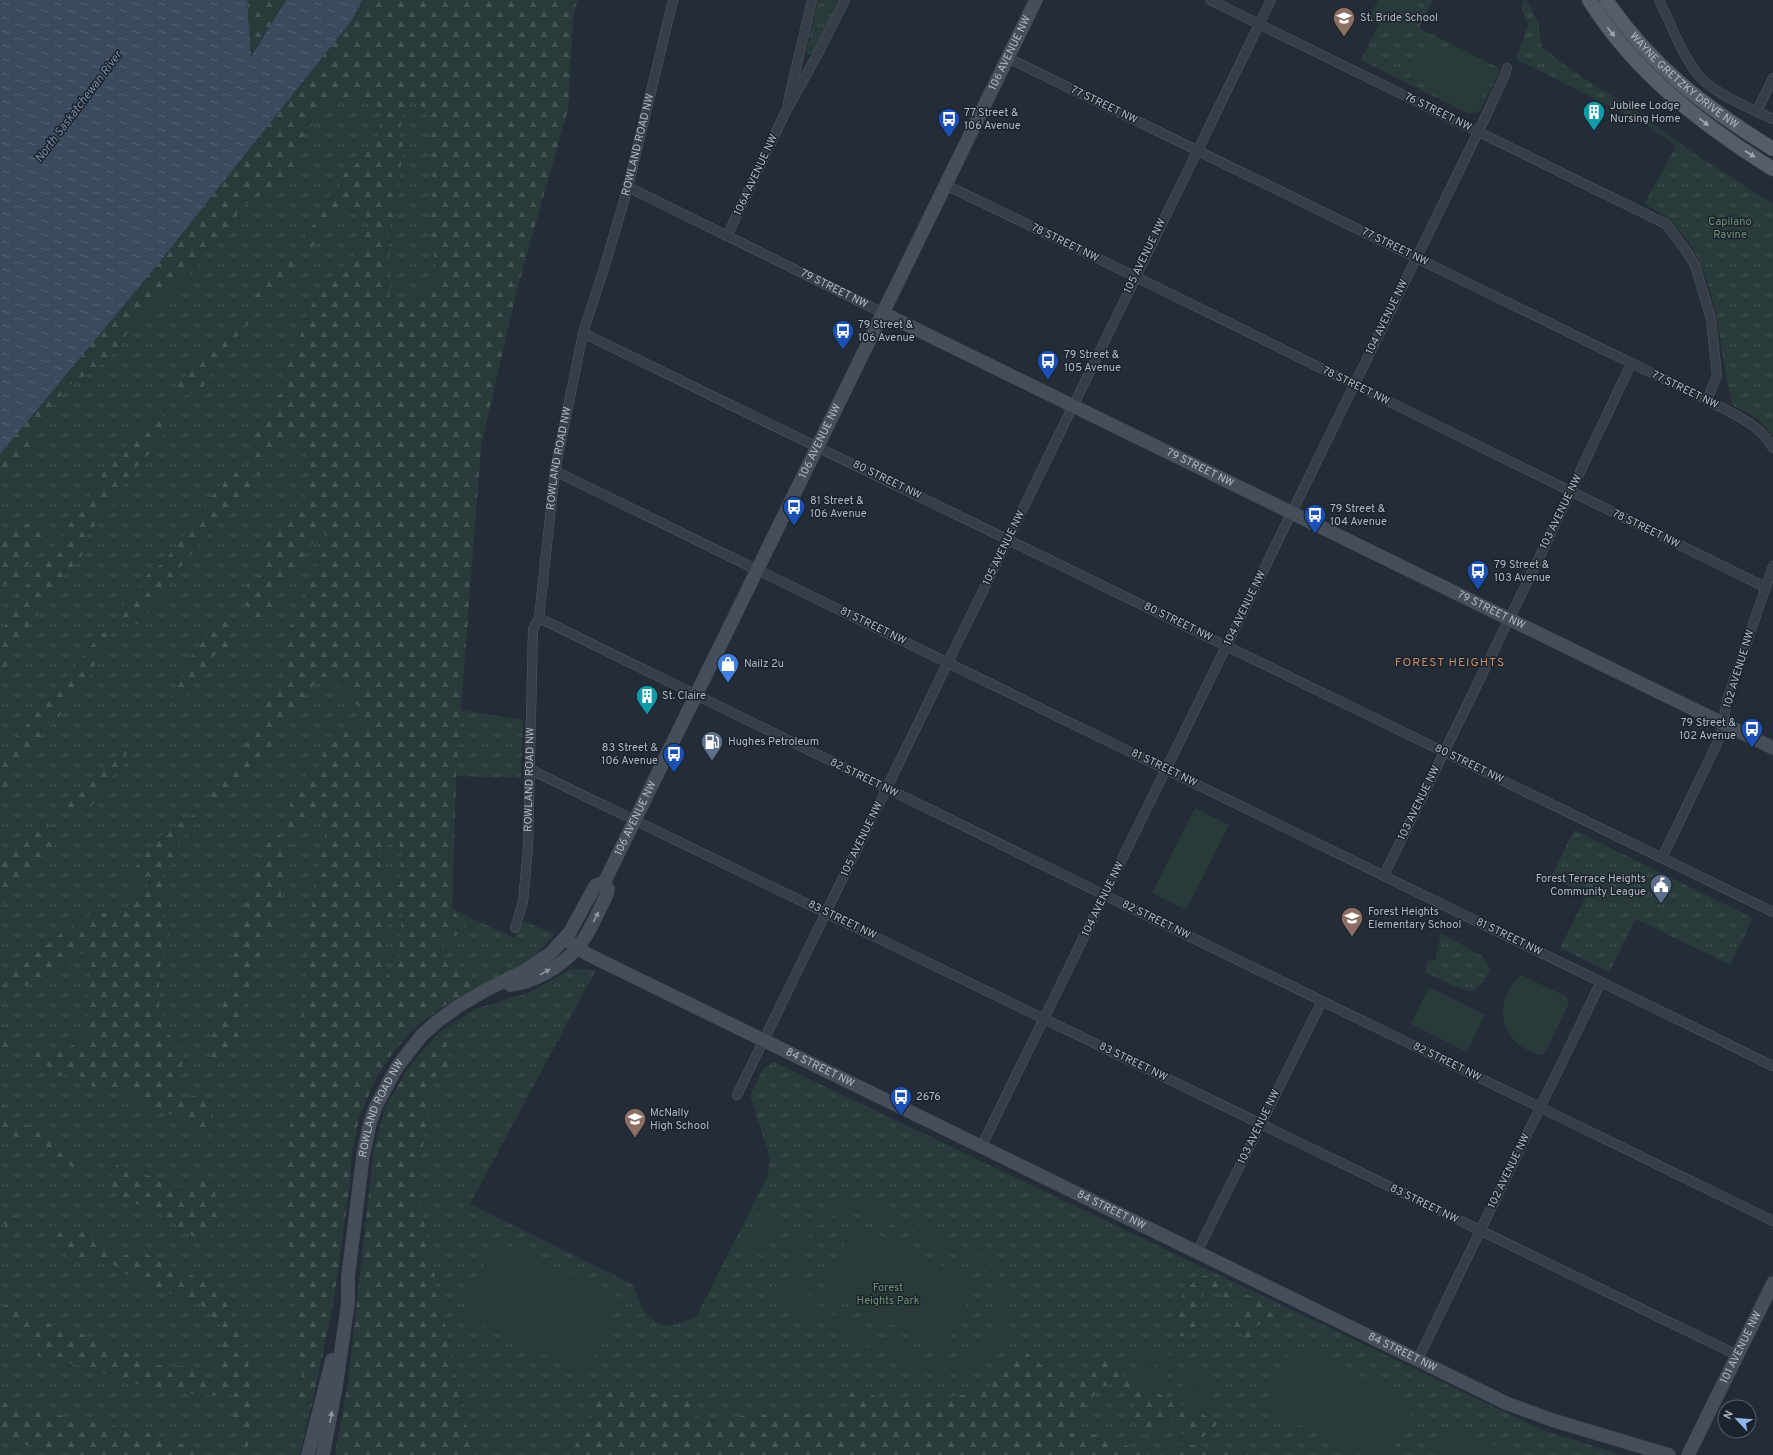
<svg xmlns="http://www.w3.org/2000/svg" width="1773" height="1455" viewBox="0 0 1773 1455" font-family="Overpass,sans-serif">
<defs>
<pattern id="grass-tufts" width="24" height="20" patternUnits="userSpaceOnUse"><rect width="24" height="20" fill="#283a3a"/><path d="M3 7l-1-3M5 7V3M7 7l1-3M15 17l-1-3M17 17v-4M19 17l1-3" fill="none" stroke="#455455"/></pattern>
<pattern id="forest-firs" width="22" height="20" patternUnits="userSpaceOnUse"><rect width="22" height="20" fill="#283a3a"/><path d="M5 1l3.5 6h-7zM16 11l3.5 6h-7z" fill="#455455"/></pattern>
<pattern id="water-ripples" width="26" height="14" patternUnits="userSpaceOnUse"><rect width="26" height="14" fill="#3a4b5e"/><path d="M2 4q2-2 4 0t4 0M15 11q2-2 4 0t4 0" fill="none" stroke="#546373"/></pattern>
</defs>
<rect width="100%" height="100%" fill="#232c37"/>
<path fill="url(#grass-tufts)" d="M362,0H577L573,18L568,109L516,293L481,446L460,710L523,720L521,778L456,776L452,909L515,938L524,921L555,934L535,956L523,965L480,986L444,1006L415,1027L394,1051L377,1076L359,1117L351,1159L350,1182L333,1305L300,1455H0V454L352,20Z
M818,0H839L815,49L812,54H808L806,51Z
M1391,0H1433L1419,28L1497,67L1500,71L1480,111L1469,114L1361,60Z
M1523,0H1527L1538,21L1542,47L1571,70L1635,110L1686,148L1773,204V436L1757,418L1736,407L1732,404C1715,333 1720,241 1644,204L1676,146L1647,125L1516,59L1528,25L1521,7Z
M1574,830L1753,918L1730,965L1636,919L1609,972L1560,948L1587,894L1551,877Z
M1441,933L1482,956L1490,968C1486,980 1482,985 1472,992L1456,987L1425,972L1427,961L1435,960Z
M571,969L596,970L470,1204L634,1285C643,1321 660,1335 696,1317L768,1175L770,1158L750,1095L763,1069L774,1062L1545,1431L1623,1455H335L348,1384L374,1147L386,1106L408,1068L430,1042L444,1029L475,1009L528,993Z"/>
<path fill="url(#forest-firs)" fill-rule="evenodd" d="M247,0H286L250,58Z
M362,0H577L573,18L568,109L516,293L481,446L456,776L452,909L467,929L444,942L441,956L465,968L480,986L444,1006L415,1027L394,1051L377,1076L359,1117L351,1159L350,1182L333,1305L310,1414L296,1410L302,1378L284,1194L313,897L327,824L316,807L299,828L286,831C289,799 295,779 323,762L322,746L336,731L354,730L366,723C359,703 345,689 329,677L317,680L287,720L269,729L271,745L244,772L233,788L215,802L210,796L227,777L258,724L267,697L281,679L287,657L283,649L290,629L328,538L322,531L294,568L264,617L257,619L248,614L245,600L247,584C276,568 256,555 268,538C275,527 291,520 299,509C304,501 311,470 309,461C306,451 301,443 294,435L287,434L280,447L267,459L260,477L243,458L259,427L270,412L275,396L289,392L283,378L286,360L299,340L306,318L318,291L337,271L349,262L362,242L370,225L365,214H350L342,210L324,227L309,253L304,236L324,211L331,193L340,185L343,174C358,165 373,148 379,131C381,125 380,116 381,109L370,101H334L314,112L312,125L293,150L307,165L241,207L231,228L214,242L197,269L163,297L130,329L110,358L96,369L69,385L36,427L31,454L0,486V454L149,275L352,20ZM407,97L425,109L431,124L430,147L433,184L428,229L434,254L437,282C428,292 414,296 403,303L389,296L392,282L389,274L392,264L388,256L391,251L387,239L398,198L403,145L399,134ZM398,836L401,852L400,885L391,883L377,859L382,851ZM399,907L402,914L397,979L390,977L381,959L387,928Z
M291,257L296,267L219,357L202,389L177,399L173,389L249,307L275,265Z
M158,412L171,422L152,451L132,472L119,492L113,506L102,510L99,522L88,534L81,558L64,576L17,643L0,678V636L7,623V607L29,583L46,555L61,540L69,524L98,485L103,473L113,464L139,429Z
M238,466L252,488L223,518L175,573L165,595L137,624L116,622L124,605L148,574L165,561L231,470Z
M36,523L48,539L27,565L20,579L0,586V532L18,525Z
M225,611L230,624L229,649L213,656L204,677L192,678L185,700L168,703L180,682L191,657Z
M114,628L82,689L66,702L60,716L46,724L39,743L23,758L6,787L0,791V758L101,634Z
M128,748L122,770L109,778L99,800L75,817L65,804Z
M195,814L198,820L182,839L171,866L162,875L166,891L161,914L171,928L159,971V1006L167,1032L184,1052L177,1096L187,1098L199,1094L211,1102L213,1115L207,1143L200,1141L186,1121L161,1110L144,1107L130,1091L107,1086L98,1091L79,1075L55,1076L47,1065L28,1061L29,1049L63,1050L85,1039L89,1024L87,1000L92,961L82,953L52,979L21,987L0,1007V990L11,975L56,937L96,910L107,914L116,908L123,910L131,907L132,894L147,888L149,876L134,881L129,875L159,837Z
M47,821L54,846L31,869L0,908V869L11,851Z
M277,833L289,845L282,892L268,936L249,977V998L240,1011L238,1043L216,1063L210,1055L214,1028L229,979L233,932L253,890L261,850Z
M0,1025L6,1028L10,1042L5,1059L0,1057Z
M444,1029L452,1073L433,1077L417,1188L461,1404L474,1455H335L348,1384L374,1147L386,1106L408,1068L430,1042Z
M2,1102L12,1119L48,1135L54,1145L76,1150L86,1167L83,1172L52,1157L28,1140L2,1133L0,1131V1104Z
M117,1164L163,1181L185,1188L198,1172L213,1178L219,1219L207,1245L158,1213L119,1197L106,1186Z
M0,1208L20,1219L31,1238L7,1229L0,1216Z
M52,1225L88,1233L116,1255L146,1254L216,1287L228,1307L246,1345L252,1396L249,1442L246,1450L233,1415L231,1394L211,1396L150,1388L74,1364L39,1357L33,1333L6,1320L0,1315V1308L8,1305L29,1318L73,1330L156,1365L197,1367L202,1382L216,1379L221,1346L220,1323L201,1305L175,1295L141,1285L106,1259H70L48,1235Z
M1207,1275L1268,1305L1274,1314L1273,1319L1268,1324L1257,1325C1256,1334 1255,1337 1246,1340L1240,1331L1231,1326L1230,1323L1242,1312L1243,1306L1238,1303L1221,1297L1220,1294C1214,1290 1211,1288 1204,1292C1202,1297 1199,1302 1198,1307C1194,1320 1201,1327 1188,1337L1180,1336C1178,1327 1176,1313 1179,1304C1182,1293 1195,1277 1207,1275Z
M1019,1346L1054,1376L1081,1383L1108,1356L1117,1361L1122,1376L1210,1418L1221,1421L1203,1437C1189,1437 1179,1437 1174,1423L1166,1422L1156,1431L1144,1435L1140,1424L1134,1416L1135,1399L1123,1389L1111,1384L1099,1388L1067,1433L1101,1435L1148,1455H571L602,1390L684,1395L699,1419L785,1413L796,1418L823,1409L845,1416L852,1410L845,1403L853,1386L895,1405L903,1398L917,1404L986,1390Z
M0,1401L80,1420L148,1432L196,1449L198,1455H73L57,1448L12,1443L0,1434Z
M1183,1443L1244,1453L1249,1455H1160Z"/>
<path fill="#283a3a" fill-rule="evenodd" d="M1378,0H1419L1401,36L1368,20Z
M1429,40L1494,72L1475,110L1410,78Z
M1195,808L1229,825L1186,910L1152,893Z
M1521,975L1566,996L1569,1004L1544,1055C1501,1049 1489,1003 1521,975Z
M1429,987L1485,1015L1467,1052L1411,1024Z
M850,1201C882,1202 911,1222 940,1236C954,1243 970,1249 983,1258C991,1264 998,1272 1002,1281C1028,1333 981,1384 928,1374L767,1297L773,1285L796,1296C779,1250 799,1208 850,1201ZM850,1211L874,1215L971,1263C1024,1297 995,1373 932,1362L827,1312C781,1282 796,1219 850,1211Z
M761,1211L780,1221L763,1256L743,1247Z
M855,1223L977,1283L945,1350L822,1291Z
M496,1240L622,1299L586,1374L461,1315Z
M1148,1344L1177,1359L1170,1372L1141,1358Z
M1293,1344L1416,1403L1391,1455H1362L1263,1407Z
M1139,1362L1168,1376L1162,1390L1133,1376Z
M1191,1366L1220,1380L1214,1394L1185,1379Z
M1183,1384L1212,1398L1205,1411L1176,1397Z
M1456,1426L1512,1455H1436L1448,1429Z"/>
<path fill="url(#water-ripples)" d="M0,0H247L251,57L286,0H362L352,20L149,275L0,454Z"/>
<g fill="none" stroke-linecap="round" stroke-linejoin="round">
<g stroke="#525962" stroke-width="10">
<g id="street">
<path d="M1210,0L1666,224L1685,249L1695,265L1711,319L1717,375L1707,400"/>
<path d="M1659,0C1670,22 1684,59 1699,76C1716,95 1750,108 1773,119"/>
<path d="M1008,58L1707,400C1731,413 1759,423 1773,448"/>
<path d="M788,102L812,0"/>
<path d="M1757,111L1773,78"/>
<path d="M946,185L1136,277L1765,587"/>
<path id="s1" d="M628,187L883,313"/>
<path d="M727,236L785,113L816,57L845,0"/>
<path d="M583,333L1773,912"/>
<path d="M555,471L1773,1066"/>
<path d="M539,618C950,820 1361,1020 1773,1221"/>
<path d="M529,769L1737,1355"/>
<path d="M1662,858L1721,735L1727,700L1773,566"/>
<path d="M1384,875L1540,556L1631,364"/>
<path id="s2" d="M515,928L523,902L528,848L533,629L539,618L555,471L583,333L606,262L628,187L673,0"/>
<path d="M737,1095L1271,0"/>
<path d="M981,1147L1482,124L1505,75L1507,68"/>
<path d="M1197,1252L1322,1001"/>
<path d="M1418,1359L1601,982"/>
</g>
</g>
<g stroke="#404750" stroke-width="14">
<g id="secondary">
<path id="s3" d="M883,313L1773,748"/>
<path id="s4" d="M604,883L1036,0"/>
<path id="s5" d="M565,939L587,954L1506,1403L1552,1420L1669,1455"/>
<path d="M510,985C534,982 561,967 577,948C590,933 598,912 607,894L608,889L604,883"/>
<path d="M308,1455L332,1360"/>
<path id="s6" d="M323,1455L336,1386L348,1303V1277L363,1156L370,1123L376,1106L397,1067L422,1035L438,1021L457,1007L486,990L526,970L551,953L570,932L595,886L599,884L604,883"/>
<path id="s7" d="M1688,1455L1773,1283"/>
</g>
</g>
<g stroke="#404750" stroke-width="15">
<g id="primary">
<path d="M1589,0C1635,73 1701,124 1773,169"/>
<path id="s8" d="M1606,0C1652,67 1705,107 1773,149"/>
</g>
</g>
<use href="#street" stroke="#373e47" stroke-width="9"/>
<use href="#secondary" stroke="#454e5a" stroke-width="13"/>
<use href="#primary" stroke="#555d67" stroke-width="14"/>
</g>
<defs><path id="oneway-solid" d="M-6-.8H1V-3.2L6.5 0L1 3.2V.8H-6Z"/></defs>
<g fill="#9fa7b1">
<use href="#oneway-solid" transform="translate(1611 32) rotate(52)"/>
<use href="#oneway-solid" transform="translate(1704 122) rotate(37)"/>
<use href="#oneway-solid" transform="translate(1750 154) rotate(33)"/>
</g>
<g fill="#8c949e">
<use href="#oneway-solid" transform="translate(596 917) rotate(-63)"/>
<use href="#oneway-solid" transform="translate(545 972) rotate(-29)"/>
<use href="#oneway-solid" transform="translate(331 1417) rotate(-80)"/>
</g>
<defs>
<g id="school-pin" transform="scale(1.15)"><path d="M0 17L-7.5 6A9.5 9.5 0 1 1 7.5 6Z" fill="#8d6e63" stroke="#1c232c"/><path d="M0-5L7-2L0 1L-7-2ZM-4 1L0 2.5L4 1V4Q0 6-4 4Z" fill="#fff"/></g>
<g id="building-pin" transform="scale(1.15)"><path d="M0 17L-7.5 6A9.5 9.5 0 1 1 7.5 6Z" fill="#0f9aa8" stroke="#1c232c"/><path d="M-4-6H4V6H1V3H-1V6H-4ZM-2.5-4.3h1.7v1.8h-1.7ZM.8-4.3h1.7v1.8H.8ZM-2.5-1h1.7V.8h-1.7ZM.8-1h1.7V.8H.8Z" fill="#fff"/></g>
<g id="bus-pin" transform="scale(1.15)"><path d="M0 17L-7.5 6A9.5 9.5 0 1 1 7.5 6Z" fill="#1a4fb4" stroke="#1c232c"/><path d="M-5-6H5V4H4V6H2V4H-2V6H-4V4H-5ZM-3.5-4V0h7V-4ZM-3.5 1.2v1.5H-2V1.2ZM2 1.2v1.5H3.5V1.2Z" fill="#fff"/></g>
<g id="shop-pin" transform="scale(1.15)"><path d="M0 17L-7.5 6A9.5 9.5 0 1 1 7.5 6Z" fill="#3f7fe0" stroke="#1c232c"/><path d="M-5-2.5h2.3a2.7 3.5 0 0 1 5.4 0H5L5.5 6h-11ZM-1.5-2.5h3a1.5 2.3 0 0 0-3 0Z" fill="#fff"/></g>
<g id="fuel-pin" transform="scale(1.15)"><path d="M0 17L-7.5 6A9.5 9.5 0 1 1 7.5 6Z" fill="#5c6f8a" stroke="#1c232c"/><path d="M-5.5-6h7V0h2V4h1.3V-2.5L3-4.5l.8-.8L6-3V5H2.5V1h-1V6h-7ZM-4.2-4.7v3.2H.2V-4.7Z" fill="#fff"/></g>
<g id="civic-pin" transform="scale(1.15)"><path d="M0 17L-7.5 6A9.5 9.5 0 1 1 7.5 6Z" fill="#5c6f8a" stroke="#1c232c"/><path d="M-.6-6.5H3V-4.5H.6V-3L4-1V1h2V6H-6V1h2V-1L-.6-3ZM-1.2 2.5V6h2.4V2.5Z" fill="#fff"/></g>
</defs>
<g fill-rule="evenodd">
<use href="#school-pin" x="1344" y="18"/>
<use href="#building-pin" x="1594" y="112"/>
<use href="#bus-pin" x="949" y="119"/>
<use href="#bus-pin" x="843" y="331"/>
<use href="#bus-pin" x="1048" y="361"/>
<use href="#bus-pin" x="794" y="507"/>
<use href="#bus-pin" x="1315" y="515"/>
<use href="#bus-pin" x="1478" y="571"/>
<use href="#shop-pin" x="728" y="664"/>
<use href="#building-pin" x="647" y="696"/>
<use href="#bus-pin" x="1752" y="729"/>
<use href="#fuel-pin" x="712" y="742"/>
<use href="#bus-pin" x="674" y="754"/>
<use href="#civic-pin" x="1661" y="885"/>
<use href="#school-pin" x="1352" y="918"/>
<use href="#bus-pin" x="901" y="1097"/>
<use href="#school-pin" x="635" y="1119"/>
</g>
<g text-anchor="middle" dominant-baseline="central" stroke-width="3" stroke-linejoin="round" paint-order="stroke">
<g font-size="11" fill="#b2b9c3" stroke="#1c232c" text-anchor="start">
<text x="1360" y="18">St. Bride School</text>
<text x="1610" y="106">Jubilee Lodge<tspan x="1610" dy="13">Nursing Home</tspan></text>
<text x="964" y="113">77 Street &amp;<tspan x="964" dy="13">106 Avenue</tspan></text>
<text x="858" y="325">79 Street &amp;<tspan x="858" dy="13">106 Avenue</tspan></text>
<text x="1064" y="355">79 Street &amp;<tspan x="1064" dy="13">105 Avenue</tspan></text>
<text x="810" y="501">81 Street &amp;<tspan x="810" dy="13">106 Avenue</tspan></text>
<text x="1330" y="509">79 Street &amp;<tspan x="1330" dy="13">104 Avenue</tspan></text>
<text x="1494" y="565">79 Street &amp;<tspan x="1494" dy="13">103 Avenue</tspan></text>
<text x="744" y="664">Nailz 2u</text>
<text x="662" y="696">St. Claire</text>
<text x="1736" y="723" text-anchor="end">79 Street &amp;<tspan x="1736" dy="13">102 Avenue</tspan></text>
<text x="728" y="742">Hughes Petroleum</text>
<text x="658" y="748" text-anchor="end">83 Street &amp;<tspan x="658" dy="13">106 Avenue</tspan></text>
<text x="1646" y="879" text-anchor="end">Forest Terrace Heights<tspan x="1646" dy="13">Community League</tspan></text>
<text x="1368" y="912">Forest Heights<tspan x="1368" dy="13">Elementary School</tspan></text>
<text x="916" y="1097">2676</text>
<text x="650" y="1113">McNally<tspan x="650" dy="13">High School</tspan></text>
</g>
<g font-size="11" fill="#b2b9c3" stroke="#1c232c">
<text stroke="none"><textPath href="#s4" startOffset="924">106 AVENUE NW</textPath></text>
<text stroke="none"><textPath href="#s8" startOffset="113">WAYNE GRETZKY DRIVE NW</textPath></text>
<text transform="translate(1104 105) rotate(26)">77 STREET NW</text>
<text transform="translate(1438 112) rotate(26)">76 STREET NW</text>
<text stroke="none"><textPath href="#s2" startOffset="798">ROWLAND ROAD NW</textPath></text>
<text transform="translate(756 175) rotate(-65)">106A AVENUE NW</text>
<text transform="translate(1065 243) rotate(26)">78 STREET NW</text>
<text transform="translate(1395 247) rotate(26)">77 STREET NW</text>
<text transform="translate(1145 256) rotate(-64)">105 AVENUE NW</text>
<text stroke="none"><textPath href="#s1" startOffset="230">79 STREET NW</textPath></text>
<text transform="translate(1387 317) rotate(-64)">104 AVENUE NW</text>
<text transform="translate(1356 386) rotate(26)">78 STREET NW</text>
<text transform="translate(1685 390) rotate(26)">77 STREET NW</text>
<text stroke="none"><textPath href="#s4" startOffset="492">106 AVENUE NW</textPath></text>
<text stroke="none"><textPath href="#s2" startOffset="474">ROWLAND ROAD NW</textPath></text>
<text stroke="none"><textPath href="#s3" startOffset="353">79 STREET NW</textPath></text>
<text transform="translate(887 480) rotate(26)">80 STREET NW</text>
<text transform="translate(1561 512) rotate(-64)">103 AVENUE NW</text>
<text transform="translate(1646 529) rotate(26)">78 STREET NW</text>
<text transform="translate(1004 548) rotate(-64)">105 AVENUE NW</text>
<text transform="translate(1245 608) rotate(-64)">104 AVENUE NW</text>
<text stroke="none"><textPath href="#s3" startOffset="677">79 STREET NW</textPath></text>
<text transform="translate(1178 622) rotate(26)">80 STREET NW</text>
<text transform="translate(873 626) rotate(26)">81 STREET NW</text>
<text transform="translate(1739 669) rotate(-73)">102 AVENUE NW</text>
<text transform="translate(1469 764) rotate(26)">80 STREET NW</text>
<text transform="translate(1164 768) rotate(26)">81 STREET NW</text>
<text transform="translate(864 778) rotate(26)">82 STREET NW</text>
<text stroke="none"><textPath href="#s2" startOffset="150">ROWLAND ROAD NW</textPath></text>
<text transform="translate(1419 803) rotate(-64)">103 AVENUE NW</text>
<text stroke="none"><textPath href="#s4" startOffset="72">106 AVENUE NW</textPath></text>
<text transform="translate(862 839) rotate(-64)">105 AVENUE NW</text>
<text transform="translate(1103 899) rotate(-64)">104 AVENUE NW</text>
<text transform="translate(842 920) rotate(26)">83 STREET NW</text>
<text transform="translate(1156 920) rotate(26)">82 STREET NW</text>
<text transform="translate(1509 937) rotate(26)">81 STREET NW</text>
<text transform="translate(1133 1062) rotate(26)">83 STREET NW</text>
<text transform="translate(1447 1062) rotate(26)">82 STREET NW</text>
<text stroke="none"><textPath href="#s5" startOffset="286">84 STREET NW</textPath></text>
<text stroke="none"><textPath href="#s6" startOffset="353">ROWLAND ROAD NW</textPath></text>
<text transform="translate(1259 1127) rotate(-64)">103 AVENUE NW</text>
<text transform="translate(1509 1171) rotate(-64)">102 AVENUE NW</text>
<text transform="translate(1424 1204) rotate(26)">83 STREET NW</text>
<text stroke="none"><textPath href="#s5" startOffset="610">84 STREET NW</textPath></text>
<text stroke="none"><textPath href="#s7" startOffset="120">101 AVENUE NW</textPath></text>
<text stroke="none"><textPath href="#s5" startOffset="934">84 STREET NW</textPath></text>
</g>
<g font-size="11" fill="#6b9273" stroke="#1c232c">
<text x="1730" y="222">Capilano<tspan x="1730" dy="13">Ravine</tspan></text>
<text x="888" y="1288">Forest<tspan x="888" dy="13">Heights Park</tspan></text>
</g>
<g font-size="12" font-style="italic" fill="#758ba4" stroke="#1c232c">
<text transform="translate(79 107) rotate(-53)">North Saskatchewan River</text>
</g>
<g font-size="12" letter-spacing="1" fill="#c88e68" stroke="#1c232c">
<text x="1450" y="663">FOREST HEIGHTS</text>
</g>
</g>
<g transform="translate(1737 1419) rotate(296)"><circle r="19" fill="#1c232c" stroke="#585f68"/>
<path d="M0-3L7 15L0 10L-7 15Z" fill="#8eb6ec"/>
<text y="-6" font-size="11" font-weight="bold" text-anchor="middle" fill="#b2b9c3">N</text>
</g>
</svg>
